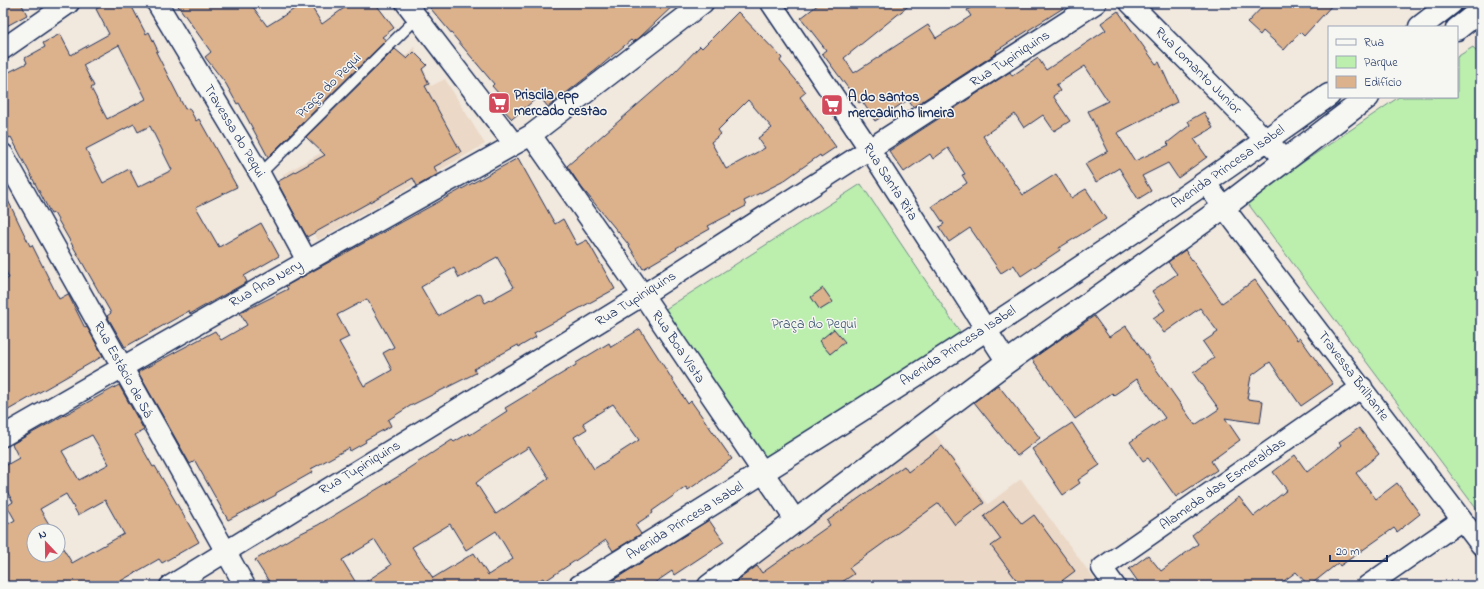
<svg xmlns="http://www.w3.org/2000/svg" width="1484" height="589" viewBox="0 0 1484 589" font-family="'Indie Flower',sans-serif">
<rect width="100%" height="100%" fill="#f1e8de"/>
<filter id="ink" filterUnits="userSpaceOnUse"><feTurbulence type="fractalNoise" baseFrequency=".025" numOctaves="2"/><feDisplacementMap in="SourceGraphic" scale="8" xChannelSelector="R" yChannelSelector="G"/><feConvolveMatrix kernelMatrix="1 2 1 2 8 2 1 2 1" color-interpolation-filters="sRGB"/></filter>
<g filter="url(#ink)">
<path fill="#ebd8c6" d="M414,47L431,86L445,79L485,144L318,240L282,175L342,141L333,128Z
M931,429L988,504L1021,479L1099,586H722Z"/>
<path fill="#bceeae" stroke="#6c8e86" d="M1473,47L1481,58V515L1246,201L1399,97H1457V57Z
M861,184L964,338L764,466L664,310Z"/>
<path fill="#dcb28d" stroke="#1b2f5e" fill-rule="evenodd" d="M3,3H21L27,15L3,28Z
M107,3H130L146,34L149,32L158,51L156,52L185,109L189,108L196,121L199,119L237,187L196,207L219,247L261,223L279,256L244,276L247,282L190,314L189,311L125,347L107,316L111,313L54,213L51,214L11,137L9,138L3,126V75L27,63L25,58L45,47L43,43L60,34L71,55L109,34L96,9ZM119,45L146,99L107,119L91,88L94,86L83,65ZM134,124L138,132L150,126L172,170L138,187L129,169L103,183L86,149Z
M176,3H250L267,26L304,3H309L322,24L351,3H375L394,28L382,37L386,40L268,157L239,103L237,104L226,84L205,57L211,52Z
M426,3H676L638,39L633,42L631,40L597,69L548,107L539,96L512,119L502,108L507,103L492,86L494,84Z
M820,3H912L844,58L854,73L928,25L936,38L971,16L967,10L978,3H1071L996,51L997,53L913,107L908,100L875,121L862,101L859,103L822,53L826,50L801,18Z
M1266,3H1334L1304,36L1300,32L1284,50L1263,31L1260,35L1247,23Z
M1118,11L1156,64L1159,62L1177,102L1117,133L1135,161L1169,145L1167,143L1190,125L1188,121L1204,112L1213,128L1194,139L1207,157L1178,178L1168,163L1142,176L1151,191L1138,199L1119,168L1096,182L1085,164L1108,151L1088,111L1108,101L1085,66L1056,85L1060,91L1053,96L1070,121L1054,131L1043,115L1024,128L1015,114L983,136L1023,195L1056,174L1071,198L1086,189L1106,219L1059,248L1060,250L1021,276L1014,265L1001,273L970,228L949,242L939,227L944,224L932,206L967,183L962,175L965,174L948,148L933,159L930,154L904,172L889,151L1010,72L1012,76L1038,58L1046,70L1106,30L1101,23Z
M738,12L782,58L780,61L806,92L800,97L836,147L821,157L820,155L782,182L744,201L746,206L708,226L710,229L676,248L677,249L643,269L628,244L582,188L567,166L673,74L700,46L702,48ZM748,100L772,128L758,138L765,148L726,169L711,142L721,134L718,130Z
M395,49L407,59L414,52L427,65L422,69L429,84L425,86L461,152L434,167L438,174L417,186L413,178L307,237L277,182L325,155L306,137Z
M518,158L555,224L563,219L577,245L587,240L615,289L534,333L536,337L519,347L518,345L474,369L476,373L410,406L388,420L391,426L365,440L366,442L350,451L349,448L311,469L313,472L276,493V495L228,520L195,461L190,464L138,372L215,331L221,340L247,325L240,313L288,289L286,286L313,271ZM497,257L514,287L485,303L480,293L438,316L421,287L454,268L459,278ZM367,299L394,347L383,353L392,370L364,386L339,342L349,337L337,315Z
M3,190L30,246L32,245L59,299L68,294L85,328L87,327L103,356L3,413V281L9,278L3,265Z
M1185,250L1222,303L1255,280L1297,340L1300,338L1333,384L1301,406L1270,362L1251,376L1247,399L1263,401L1260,423L1225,418L1240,440L1211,461L1217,470L1176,497L1148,458L1143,461L1130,442L1165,418L1137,379L1114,395L1112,393L1075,419L1032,359L1094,316L1109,337L1126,326L1195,425L1219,409L1193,373L1214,358L1203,342L1218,332L1200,308L1164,333L1153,318L1165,310L1152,291L1177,274L1168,262Z
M823,288L833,302L820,310L811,297Z
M640,329L688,404L691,401L732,459L688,490L686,487L652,511L653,513L635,525L641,534L613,551L606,540L545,581L543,578L529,586H359L391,565L375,540L342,560L358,586H272L255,560L293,537L318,525L407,471L406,470L452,440L454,442L469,433L470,435L507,411L505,408L576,365V363L609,343L611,347ZM613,404L639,440L594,469L574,437L587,429L583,423ZM529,447L549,478L496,514L476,483L492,470ZM450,524L466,550L496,531L513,559L488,575L474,553L433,578L412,547Z
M834,329L845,342L830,354L819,341Z
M119,385L144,430L135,435L153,467L155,466L199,542L162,563L159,559L112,586H3V527L15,520L7,506L13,502L3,484V467L19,458L12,444ZM92,435L109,464L79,480L62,451ZM66,494L78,515L105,500L124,534L72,563L58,540V555H34V531H53L40,509Z
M998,385L1040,438L1017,456L974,402Z
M1072,423L1100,465L1078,480L1080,483L1063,495L1032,449Z
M1359,428L1379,454L1356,473L1376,499L1397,483L1420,514L1397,532L1394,528L1340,566L1338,563L1309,586L1296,572L1277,586H1141L1129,569L1148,555L1161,571L1198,544L1192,535L1239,497L1254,516L1287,490L1273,472L1295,455L1307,472L1341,445L1339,442Z
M942,446L984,503L955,525L939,503L849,568L854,574L836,586H730L757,566L762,573L830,525L827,521L904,466L908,472Z
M1004,501L1022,524L1034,515L1075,571L1055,586H1021L991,546L1001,539L984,516Z
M709,520L724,542L674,575L672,571L650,586H604Z"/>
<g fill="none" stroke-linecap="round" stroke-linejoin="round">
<g stroke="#1b2f5e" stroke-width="13">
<path id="service" d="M260,174L417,18"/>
</g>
<g stroke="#1b2f5e" stroke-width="23">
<path id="minor" d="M157,3L260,174L307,261
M406,3L514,144
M771,3L870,150L1007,362
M1130,3L1286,160
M3,49L69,3
M531,135L643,295L796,521
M3,154L245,586
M1206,184L1481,545
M3,436L307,261L531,135L703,3
M170,586L643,295L1096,3
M1115,586L1102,568L1362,387
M1367,586L1462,520"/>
</g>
<g stroke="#1b2f5e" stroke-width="25">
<path id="secondary" d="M1420,27L1451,3
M1457,29L1481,10
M580,586C834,429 1087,270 1329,95
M709,586L1007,362L1224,207L1368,97"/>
</g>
<use href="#service" stroke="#f6f6f2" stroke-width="10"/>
<use href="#minor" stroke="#f6f6f2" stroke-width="20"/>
<use href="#secondary" stroke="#f6f6f2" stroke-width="22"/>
</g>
</g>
<defs>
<g id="supermarket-square" transform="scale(1.15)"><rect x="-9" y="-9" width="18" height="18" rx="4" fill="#d1495b" stroke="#f6f6f2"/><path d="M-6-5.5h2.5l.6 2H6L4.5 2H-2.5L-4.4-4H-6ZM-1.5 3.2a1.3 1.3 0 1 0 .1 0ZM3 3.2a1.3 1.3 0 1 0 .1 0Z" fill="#fff"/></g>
</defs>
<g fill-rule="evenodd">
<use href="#supermarket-square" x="499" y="103"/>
<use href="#supermarket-square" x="832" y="105"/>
</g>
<g text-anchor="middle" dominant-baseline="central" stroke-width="3" stroke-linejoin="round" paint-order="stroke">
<g font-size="14" fill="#1b2f5e" stroke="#f6f6f2">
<text transform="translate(1010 59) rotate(-33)">Rua Tupiniquins</text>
<text transform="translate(1198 71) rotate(45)">Rua Lomanto Junior</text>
<text transform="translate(329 86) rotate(-45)">Praça do Pequi</text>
<text transform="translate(234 131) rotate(59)">Travessa do Pequi</text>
<text transform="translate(1228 167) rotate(-35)">Avenida Princesa Isabel</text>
<text transform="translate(890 182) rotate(57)">Rua Santa Rita</text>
<text transform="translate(266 284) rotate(-30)">Rua Ana Nery</text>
<text transform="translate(636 299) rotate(-32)">Rua Tupiniquins</text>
<text transform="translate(958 346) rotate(-33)">Avenida Princesa Isabel</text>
<text transform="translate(678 347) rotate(56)">Rua Boa Vista</text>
<text transform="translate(123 370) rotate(61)">Rua Estácio de Sá</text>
<text transform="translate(1353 376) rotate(53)">Travessa Brilhante</text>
<text transform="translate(360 468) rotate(-31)">Rua Tupiniquins</text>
<text transform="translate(1223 484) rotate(-35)">Alameda das Esmeraldas</text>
<text transform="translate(685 521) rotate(-32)">Avenida Princesa Isabel</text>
</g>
<g font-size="14" font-weight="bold" fill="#1b2f5e" stroke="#f6f6f2" text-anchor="start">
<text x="514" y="95">Priscila epp<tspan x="514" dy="16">mercado cestao</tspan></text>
<text x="848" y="97">A do santos<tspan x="848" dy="16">mercadinho limeira</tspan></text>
</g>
<g font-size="14" fill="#3b556e" stroke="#f6f6f2">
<text x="814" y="324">Praça do Pequi</text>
</g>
</g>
<rect width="1484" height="589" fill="none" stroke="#f6f6f2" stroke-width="16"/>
<rect x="8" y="8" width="1468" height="573" fill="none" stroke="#1b2f5e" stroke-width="1.5" filter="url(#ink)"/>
<rect x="1328" y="26" width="130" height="72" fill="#f6f6f2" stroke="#9ea6b7"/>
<rect x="1336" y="39" width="20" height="6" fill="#f6f6f2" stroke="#9ea6b7"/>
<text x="1364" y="46" font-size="12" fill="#1b2f5e">Rua</text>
<rect x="1336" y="56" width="20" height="12" fill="#bceeae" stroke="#9ea6b7"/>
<text x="1364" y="66" font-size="12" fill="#1b2f5e">Parque</text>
<rect x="1336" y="76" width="20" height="12" fill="#dcb28d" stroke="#9ea6b7"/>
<text x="1364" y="86" font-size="12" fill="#1b2f5e">Edifício</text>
<g transform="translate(46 543) rotate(338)"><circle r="19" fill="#f6f6f2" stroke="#9ea6b7"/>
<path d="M0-3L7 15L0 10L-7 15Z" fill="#d1495b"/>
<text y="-6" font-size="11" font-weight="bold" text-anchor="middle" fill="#1b2f5e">N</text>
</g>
<path d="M1330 555v6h57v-6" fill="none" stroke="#1b2f5e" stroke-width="2"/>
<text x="1336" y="555" font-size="12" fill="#1b2f5e" stroke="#f6f6f2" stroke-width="3" paint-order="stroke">20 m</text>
</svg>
